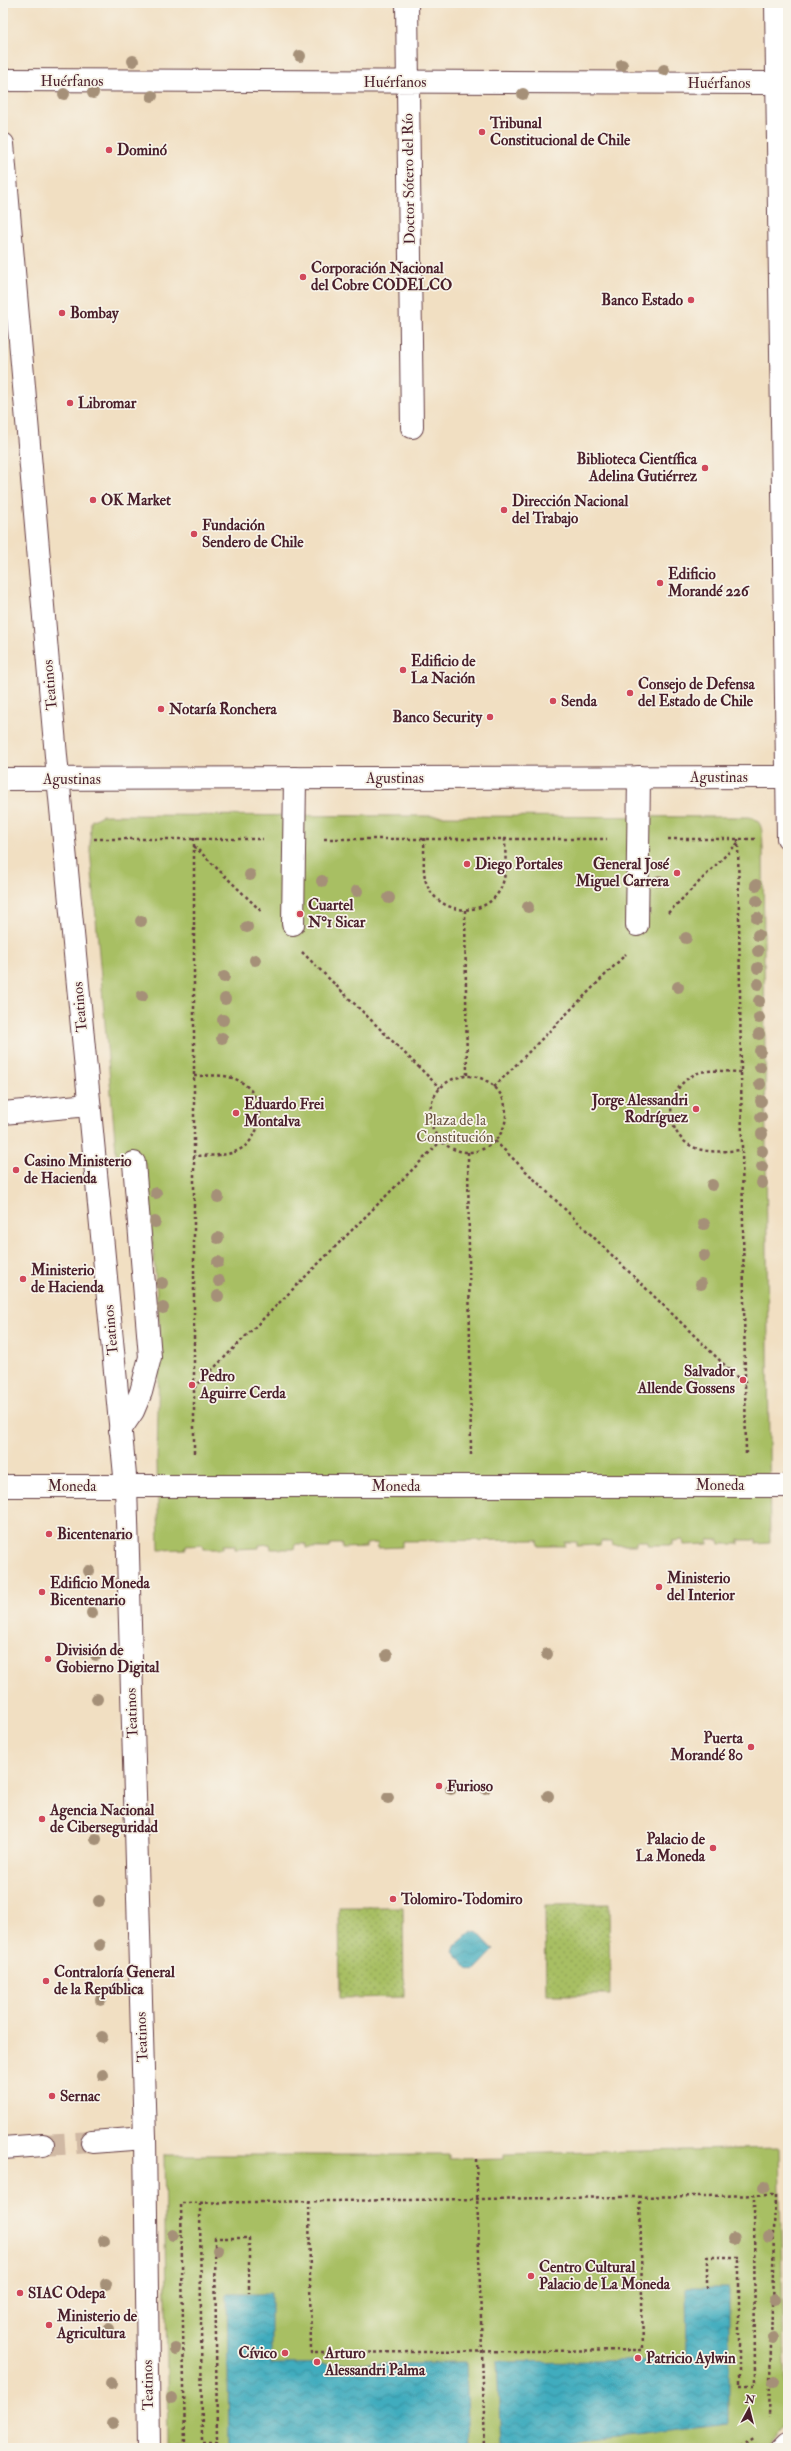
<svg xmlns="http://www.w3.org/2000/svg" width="791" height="2451" viewBox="0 0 791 2451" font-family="'IM FELL Double Pica',serif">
<defs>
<pattern id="garden-dots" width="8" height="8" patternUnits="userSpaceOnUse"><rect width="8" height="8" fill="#a8bf64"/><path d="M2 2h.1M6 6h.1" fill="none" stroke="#8b9b53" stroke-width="1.8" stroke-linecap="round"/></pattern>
<pattern id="water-waves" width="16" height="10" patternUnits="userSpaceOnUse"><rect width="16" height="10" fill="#3facbe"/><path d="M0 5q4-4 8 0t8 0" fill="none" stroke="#378b9b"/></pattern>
</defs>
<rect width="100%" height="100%" fill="#f7f3e8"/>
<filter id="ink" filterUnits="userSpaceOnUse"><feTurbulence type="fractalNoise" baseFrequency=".025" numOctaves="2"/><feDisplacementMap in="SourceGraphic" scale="8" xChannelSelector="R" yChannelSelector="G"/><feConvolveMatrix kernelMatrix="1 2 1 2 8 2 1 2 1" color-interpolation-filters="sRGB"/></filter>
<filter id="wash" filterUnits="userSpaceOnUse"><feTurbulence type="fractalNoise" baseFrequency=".012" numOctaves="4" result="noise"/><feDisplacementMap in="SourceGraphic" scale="16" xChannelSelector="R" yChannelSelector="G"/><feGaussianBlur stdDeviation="0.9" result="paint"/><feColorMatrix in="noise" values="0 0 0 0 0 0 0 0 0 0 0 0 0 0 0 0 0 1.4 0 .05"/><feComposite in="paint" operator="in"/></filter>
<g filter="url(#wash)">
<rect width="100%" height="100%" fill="#f1dfc2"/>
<path fill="#a8bf64" stroke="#796f48" d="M102,815L749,817C764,819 762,835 763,847L770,1543L756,1544V1540H739V1544H720L719,1540H708V1544L684,1545L683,1540L672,1541V1545H648V1541H636V1545H613L612,1541H601L600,1545L577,1546V1542H565V1546H539L538,1540L402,1541V1547L378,1548L377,1543L366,1544V1547L342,1548V1544H330V1548H306V1544H295L294,1549H271L270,1544L259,1545V1548L235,1549V1545H223V1549H204L203,1545L186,1546V1549L159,1550L157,1462L159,1357H162L146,1164L117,1163L90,849L91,821Z
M779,2148L785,2401L783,2427L768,2448H168L164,2155H449V2159L504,2158V2154Z"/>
<path fill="url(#garden-dots)" stroke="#796f48" d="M609,1904L610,1995H546L545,1905Z
M339,1907H403L404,1997L340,1998Z"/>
<path fill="url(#water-waves)" stroke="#446674" d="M472,1931L478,1933L494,1950L474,1971L468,1969L453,1952L455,1946Z
M686,2288H729V2424L522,2448H501L497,2362L687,2360Z
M227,2293H271V2364L466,2362L469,2448H229Z"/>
</g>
<g filter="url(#ink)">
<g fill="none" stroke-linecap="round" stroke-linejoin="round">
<path stroke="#d0b9a4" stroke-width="22" stroke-dasharray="22 11" stroke-linecap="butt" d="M43,2145L92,2142"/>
<g stroke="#633c42" stroke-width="24">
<path id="minor" d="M407,3L412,427
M776,3L788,838
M3,80L788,83
M293,924L295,778
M637,925L639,777
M3,1113L89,1105
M120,1430L133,1411L141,1392L150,1357L134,1163
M3,1486H788
M92,2142L145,2138
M3,2148L43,2145
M783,2448L788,2443"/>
</g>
<g stroke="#633c42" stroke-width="24">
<path id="major" d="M3,144L56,756L126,1486L145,2138L149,2448
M3,779L788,777"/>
</g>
<path stroke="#633c42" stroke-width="2.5" stroke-dasharray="3 3" stroke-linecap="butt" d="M194,838V1456
M424,838C425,854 421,873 428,887C442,915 484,918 500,890C508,875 505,854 505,838
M94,839H263
M324,839H607
M668,839H757
M738,839L746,1456
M194,846L262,912
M465,910L467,1076
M668,913L738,843
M302,952L440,1088
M741,1072C729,1072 713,1069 701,1072C666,1082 660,1131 693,1147C708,1154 727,1151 742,1150
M194,1076C209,1076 228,1073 241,1082C266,1097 265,1136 239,1150C226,1157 208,1155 194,1156
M430 1114a38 38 0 1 1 76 0a38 38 0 1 1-76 0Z
M494,1087L626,954
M495,1141L745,1385
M468,1152L471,1456
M194,1388L441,1141
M476,2159L485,2448
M309,2201L311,2353L643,2350L640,2197
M200,2203L202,2442H217L215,2238H249V2293
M707,2288V2257H739V2385H755L754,2195
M185,2448L181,2203L775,2195L769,2418
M734,2448L740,2447
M740,2448L754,2438"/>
<use href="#minor" stroke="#fff" stroke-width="22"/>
<use href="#major" stroke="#fff" stroke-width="22"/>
</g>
<g fill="#a59078">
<circle cx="300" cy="56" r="6"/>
<circle cx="133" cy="61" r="6"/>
<circle cx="622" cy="65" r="6"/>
<circle cx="664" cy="70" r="6"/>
<circle cx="93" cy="93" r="6"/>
<circle cx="64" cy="94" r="6"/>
<circle cx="523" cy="94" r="6"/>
<circle cx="152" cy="96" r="6"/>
<circle cx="250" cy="875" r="6"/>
<circle cx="589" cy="879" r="6"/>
<circle cx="322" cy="881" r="6"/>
<circle cx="659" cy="881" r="6"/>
<circle cx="756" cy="885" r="6"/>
<circle cx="357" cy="891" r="6"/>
<circle cx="389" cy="898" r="6"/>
<circle cx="757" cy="901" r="6"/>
<circle cx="528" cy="907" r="6"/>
<circle cx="757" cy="918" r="6"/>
<circle cx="141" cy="921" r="6"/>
<circle cx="247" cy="927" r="6"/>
<circle cx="758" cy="935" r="6"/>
<circle cx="686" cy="938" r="6"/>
<circle cx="758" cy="951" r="6"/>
<circle cx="255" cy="960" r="6"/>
<circle cx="758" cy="968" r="6"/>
<circle cx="224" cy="977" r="6"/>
<circle cx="758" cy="984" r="6"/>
<circle cx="678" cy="987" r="6"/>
<circle cx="142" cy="996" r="6"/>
<circle cx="225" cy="999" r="6"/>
<circle cx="759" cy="1001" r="6"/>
<circle cx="759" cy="1018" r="6"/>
<circle cx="223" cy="1020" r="6"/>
<circle cx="759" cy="1034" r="6"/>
<circle cx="222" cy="1038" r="6"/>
<circle cx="760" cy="1051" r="6"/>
<circle cx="760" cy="1067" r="6"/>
<circle cx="760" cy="1084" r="6"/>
<circle cx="761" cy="1101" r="6"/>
<circle cx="761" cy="1117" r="6"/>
<circle cx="762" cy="1134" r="6"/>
<circle cx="762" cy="1151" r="6"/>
<circle cx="762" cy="1167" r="6"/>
<circle cx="762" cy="1183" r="6"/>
<circle cx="712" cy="1185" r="6"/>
<circle cx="156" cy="1193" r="6"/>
<circle cx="218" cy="1197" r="6"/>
<circle cx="155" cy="1222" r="6"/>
<circle cx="704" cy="1224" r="6"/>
<circle cx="218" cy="1238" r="6"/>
<circle cx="704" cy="1256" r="6"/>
<circle cx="218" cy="1262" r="6"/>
<circle cx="219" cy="1281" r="6"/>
<circle cx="162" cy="1283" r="6"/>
<circle cx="701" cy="1284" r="6"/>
<circle cx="218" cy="1296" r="6"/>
<circle cx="163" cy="1308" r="6"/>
<circle cx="89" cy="1571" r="6"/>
<circle cx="92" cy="1613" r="6"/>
<circle cx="547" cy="1654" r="6"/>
<circle cx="96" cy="1655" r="6"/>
<circle cx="387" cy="1655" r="6"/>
<circle cx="97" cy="1699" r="6"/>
<circle cx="485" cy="1788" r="6"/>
<circle cx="451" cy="1789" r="6"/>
<circle cx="548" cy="1796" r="6"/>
<circle cx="388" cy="1798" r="6"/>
<circle cx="96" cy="1839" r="6"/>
<circle cx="99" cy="1901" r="6"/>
<circle cx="100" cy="1945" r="6"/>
<circle cx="101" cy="2000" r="6"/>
<circle cx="102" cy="2037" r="6"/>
<circle cx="103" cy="2075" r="6"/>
<circle cx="764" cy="2187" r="6"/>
<circle cx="173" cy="2235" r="6"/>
<circle cx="769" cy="2237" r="6"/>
<circle cx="734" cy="2239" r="6"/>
<circle cx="104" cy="2241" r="6"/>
<circle cx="218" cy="2250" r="6"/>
<circle cx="106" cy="2284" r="6"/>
<circle cx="774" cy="2300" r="6"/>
<circle cx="109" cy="2329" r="6"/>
<circle cx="773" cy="2338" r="6"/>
<circle cx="175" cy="2349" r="6"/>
<circle cx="774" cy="2382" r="6"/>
<circle cx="111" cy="2383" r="6"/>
<circle cx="172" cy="2398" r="6"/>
<circle cx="113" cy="2423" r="6"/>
</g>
</g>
<g fill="#d1495b" stroke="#f7f3e8" stroke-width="1.5">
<circle cx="482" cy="132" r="4"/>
<circle cx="109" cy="150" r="4"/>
<circle cx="303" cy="277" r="4"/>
<circle cx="691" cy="300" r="4"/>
<circle cx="62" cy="313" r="4"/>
<circle cx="70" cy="403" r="4"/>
<circle cx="705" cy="468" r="4"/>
<circle cx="93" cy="500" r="4"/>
<circle cx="504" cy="510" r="4"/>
<circle cx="194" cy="534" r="4"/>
<circle cx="660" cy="583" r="4"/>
<circle cx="403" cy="670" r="4"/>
<circle cx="630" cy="693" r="4"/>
<circle cx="553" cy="701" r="4"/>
<circle cx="161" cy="709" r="4"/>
<circle cx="490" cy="717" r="4"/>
<circle cx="467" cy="864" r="4"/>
<circle cx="677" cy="873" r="4"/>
<circle cx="300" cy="914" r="4"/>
<circle cx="696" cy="1109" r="4"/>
<circle cx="236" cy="1113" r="4"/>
<circle cx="16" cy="1170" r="4"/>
<circle cx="23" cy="1279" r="4"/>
<circle cx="743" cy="1380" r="4"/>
<circle cx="192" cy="1385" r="4"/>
<circle cx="49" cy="1534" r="4"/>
<circle cx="659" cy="1587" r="4"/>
<circle cx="42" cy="1592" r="4"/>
<circle cx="48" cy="1659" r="4"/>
<circle cx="751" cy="1747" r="4"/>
<circle cx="439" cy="1786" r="4"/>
<circle cx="42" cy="1819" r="4"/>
<circle cx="713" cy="1848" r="4"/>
<circle cx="393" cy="1899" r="4"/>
<circle cx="46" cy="1981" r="4"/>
<circle cx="52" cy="2096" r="4"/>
<circle cx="531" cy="2276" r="4"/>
<circle cx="20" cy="2293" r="4"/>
<circle cx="49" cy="2325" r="4"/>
<circle cx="285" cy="2353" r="4"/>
<circle cx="638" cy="2358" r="4"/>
<circle cx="317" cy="2362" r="4"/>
</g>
<g text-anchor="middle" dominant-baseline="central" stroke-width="3.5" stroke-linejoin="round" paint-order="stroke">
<g font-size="15" fill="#4a1f2b" stroke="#f7f3e8">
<text x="72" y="81">Huérfanos</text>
<text x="395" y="82">Huérfanos</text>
<text x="719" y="83">Huérfanos</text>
<text transform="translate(409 179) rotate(-91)">Doctor Sótero del Río</text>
<text transform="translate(50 685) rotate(-95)">Teatinos</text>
<text x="719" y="777">Agustinas</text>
<text x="395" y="778">Agustinas</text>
<text x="72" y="779">Agustinas</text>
<text transform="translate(80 1007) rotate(-95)">Teatinos</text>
<text transform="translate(111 1330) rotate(-95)">Teatinos</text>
<text x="720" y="1485">Moneda</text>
<text x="72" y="1486">Moneda</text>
<text x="396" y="1486">Moneda</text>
<text transform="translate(132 1713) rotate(-92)">Teatinos</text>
<text transform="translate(142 2037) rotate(-92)">Teatinos</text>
<text transform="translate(148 2385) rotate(-91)">Teatinos</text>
</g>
<g font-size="15" font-weight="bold" fill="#4a1f2b" stroke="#f7f3e8" text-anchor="start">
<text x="490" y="123">Tribunal<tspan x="490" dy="17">Constitucional de Chile</tspan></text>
<text x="117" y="150">Dominó</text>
<text x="311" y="268">Corporación Nacional<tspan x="311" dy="17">del Cobre CODELCO</tspan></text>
<text x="683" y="300" text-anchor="end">Banco Estado</text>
<text x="70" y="313">Bombay</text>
<text x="78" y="403">Libromar</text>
<text x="697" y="459" text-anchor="end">Biblioteca Científica<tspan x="697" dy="17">Adelina Gutiérrez</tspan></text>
<text x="101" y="500">OK Market</text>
<text x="512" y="501">Dirección Nacional<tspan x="512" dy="17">del Trabajo</tspan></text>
<text x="202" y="525">Fundación<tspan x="202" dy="17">Sendero de Chile</tspan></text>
<text x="668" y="574">Edificio<tspan x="668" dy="17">Morandé 226</tspan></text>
<text x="411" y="661">Edificio de<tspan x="411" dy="17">La Nación</tspan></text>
<text x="638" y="684">Consejo de Defensa<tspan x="638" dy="17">del Estado de Chile</tspan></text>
<text x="561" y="701">Senda</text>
<text x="169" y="709">Notaría Ronchera</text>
<text x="482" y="717" text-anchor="end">Banco Security</text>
<text x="475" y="864">Diego Portales</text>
<text x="669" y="864" text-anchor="end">General José<tspan x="669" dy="17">Miguel Carrera</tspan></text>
<text x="308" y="905">Cuartel<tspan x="308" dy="17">N°1 Sicar</tspan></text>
<text x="688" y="1100" text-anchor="end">Jorge Alessandri<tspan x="688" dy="17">Rodríguez</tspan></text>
<text x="244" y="1104">Eduardo Frei<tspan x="244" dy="17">Montalva</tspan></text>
<text x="24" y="1161">Casino Ministerio<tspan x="24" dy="17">de Hacienda</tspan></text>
<text x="31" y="1270">Ministerio<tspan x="31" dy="17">de Hacienda</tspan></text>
<text x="735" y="1371" text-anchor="end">Salvador<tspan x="735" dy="17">Allende Gossens</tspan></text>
<text x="200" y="1376">Pedro<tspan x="200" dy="17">Aguirre Cerda</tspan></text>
<text x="57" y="1534">Bicentenario</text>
<text x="667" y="1578">Ministerio<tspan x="667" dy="17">del Interior</tspan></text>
<text x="50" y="1583">Edificio Moneda<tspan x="50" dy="17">Bicentenario</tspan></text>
<text x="56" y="1650">División de<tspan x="56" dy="17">Gobierno Digital</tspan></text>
<text x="743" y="1738" text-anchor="end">Puerta<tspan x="743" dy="17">Morandé 80</tspan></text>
<text x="447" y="1786">Furioso</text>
<text x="50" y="1810">Agencia Nacional<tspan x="50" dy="17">de Ciberseguridad</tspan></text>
<text x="705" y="1839" text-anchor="end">Palacio de<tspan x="705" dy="17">La Moneda</tspan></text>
<text x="401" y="1899">Tolomiro-Todomiro</text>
<text x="54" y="1972">Contraloría General<tspan x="54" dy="17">de la República</tspan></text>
<text x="60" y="2096">Sernac</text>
<text x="539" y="2267">Centro Cultural<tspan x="539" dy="17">Palacio de La Moneda</tspan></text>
<text x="28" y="2293">SIAC Odepa</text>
<text x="57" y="2316">Ministerio de<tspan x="57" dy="17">Agricultura</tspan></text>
<text x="277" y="2353" text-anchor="end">Cívico</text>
<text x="325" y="2353">Arturo<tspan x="325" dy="17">Alessandri Palma</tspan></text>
<text x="646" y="2358">Patricio Aylwin</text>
</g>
<g font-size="15" fill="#664f3c" stroke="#f7f3e8">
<text x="455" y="1120">Plaza de la<tspan x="455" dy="17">Constitución</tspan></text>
</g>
</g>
<rect width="791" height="2451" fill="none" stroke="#f7f3e8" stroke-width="16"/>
<g transform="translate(749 2409) rotate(7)" stroke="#f7f3e8" stroke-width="3" paint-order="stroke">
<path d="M0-3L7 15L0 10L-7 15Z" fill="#4a1f2b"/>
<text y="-6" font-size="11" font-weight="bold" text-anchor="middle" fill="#4a1f2b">N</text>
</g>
</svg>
